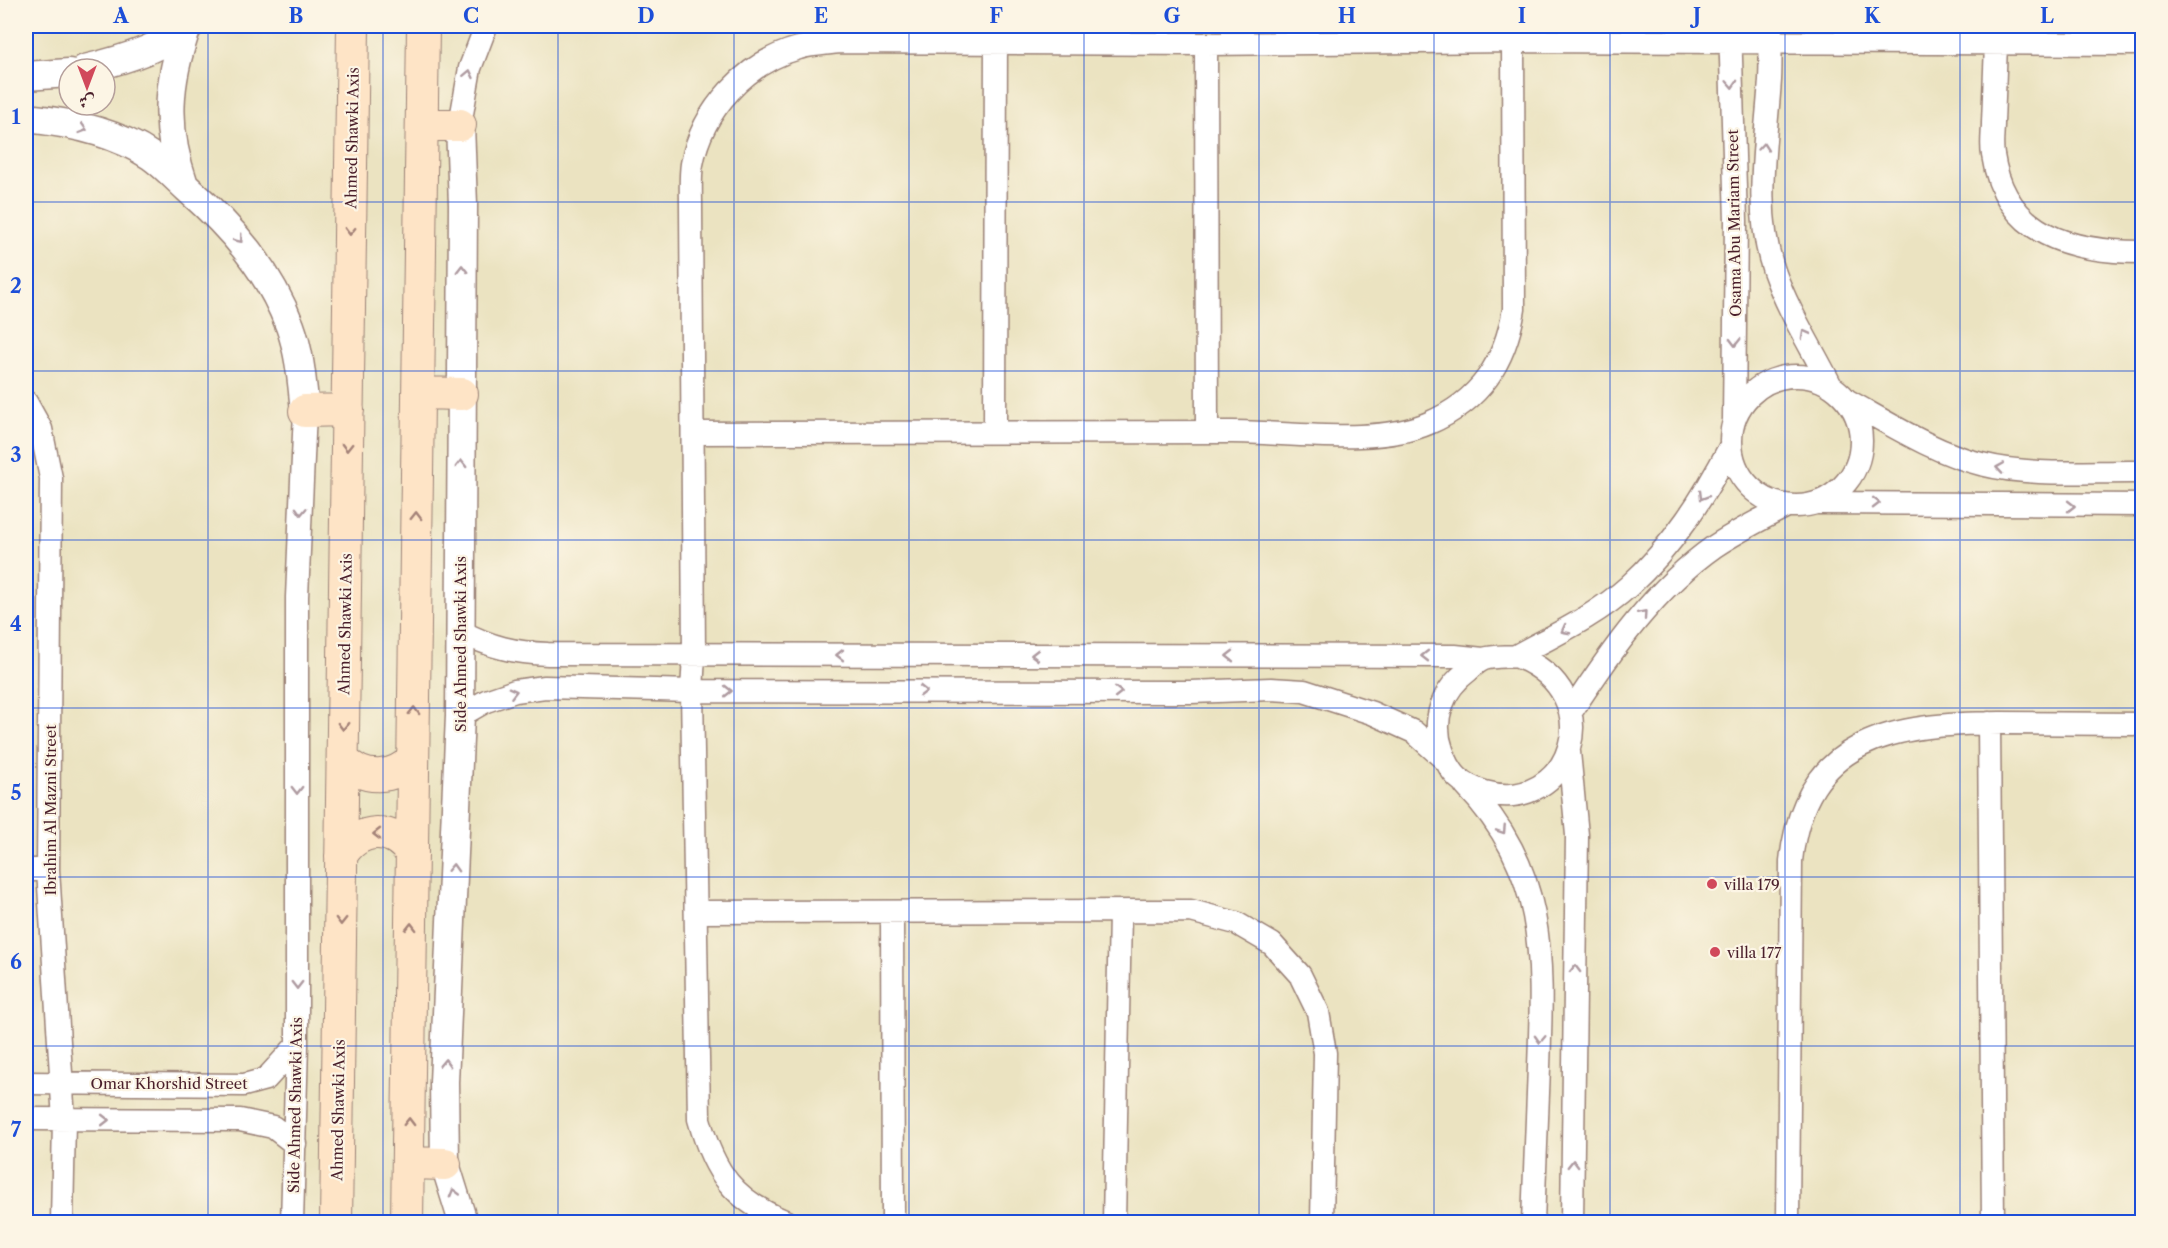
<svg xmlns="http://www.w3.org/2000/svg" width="2168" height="1248" viewBox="0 0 2168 1248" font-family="'Libre Caslon Text',Amiri,serif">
<rect width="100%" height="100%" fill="#fcf5e5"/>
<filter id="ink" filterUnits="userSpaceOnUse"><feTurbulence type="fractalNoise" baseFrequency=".0167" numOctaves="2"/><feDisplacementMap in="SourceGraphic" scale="12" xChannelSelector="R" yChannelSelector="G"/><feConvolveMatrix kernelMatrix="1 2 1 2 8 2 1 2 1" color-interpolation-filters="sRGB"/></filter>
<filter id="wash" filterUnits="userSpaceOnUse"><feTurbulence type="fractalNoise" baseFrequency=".008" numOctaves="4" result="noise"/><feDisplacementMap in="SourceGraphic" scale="24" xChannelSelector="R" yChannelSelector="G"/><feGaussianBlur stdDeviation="1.35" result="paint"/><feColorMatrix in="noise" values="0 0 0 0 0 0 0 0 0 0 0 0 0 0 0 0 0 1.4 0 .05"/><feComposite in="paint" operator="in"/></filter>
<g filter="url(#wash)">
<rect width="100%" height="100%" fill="#ebe3c1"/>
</g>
<g filter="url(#ink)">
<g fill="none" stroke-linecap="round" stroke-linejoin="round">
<g stroke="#9a8176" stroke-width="25">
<path id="minor" d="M1730,26L1736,221L1734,420
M1771,26C1770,44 1771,62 1770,80C1766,143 1753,210 1774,271C1788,311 1812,348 1831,386
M1206,44L1207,432
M1996,44C1995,70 1994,96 1993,123C1993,133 1991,145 1993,155C2005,236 2072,252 2142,252
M460,125L470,68L486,26
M1731 441a65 65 0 1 1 130 0a65 65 0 1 1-130 0Z
M1848,401C1890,424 1935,453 1981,464C2032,477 2090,471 2142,472
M26,402L41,429L51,478L48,870L64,1120L62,1222
M995,431L996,26
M693,433C872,432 1052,432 1232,432C1289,432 1377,446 1429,423C1480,401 1505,363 1514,309L1513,41
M1819,503L2142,505
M460,631C490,647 515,653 548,654L1455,656L1483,659
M1516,656C1614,694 1570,816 1485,792C1461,785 1450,774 1442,750C1431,719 1443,689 1469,670C1473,666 1479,661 1484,659C1493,656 1506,657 1516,656Z
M1516,656C1554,635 1596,616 1629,586C1673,546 1704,497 1731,445
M1571,712C1611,651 1655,588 1715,546C1738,531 1763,518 1787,506
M460,716L486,701L515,691L545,687L692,691L1191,692L1271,689L1304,691L1372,713L1414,732L1445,760
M1989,723L1993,1222
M1569,752L1577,835L1572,1222
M1465,785C1547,870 1543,957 1539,1067C1537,1119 1535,1171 1533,1222
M26,870H48
M697,912L1191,911L1236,923L1272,944L1300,975L1318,1012L1325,1053L1322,1222
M892,913L893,1222
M26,1083L244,1085L266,1079L297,1045
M26,1119L240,1120L273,1127L295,1144
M292,1222L297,1045V597L305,411
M787,1222C734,1201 714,1173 699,1119L692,691L694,655L691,206C691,192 690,177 692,164C702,110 746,62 799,48C812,44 827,44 840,42L1206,44L1513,41L2142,44
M1114,1222L1120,913
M1788,1222L1791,861C1804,736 1895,724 2000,723C2048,723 2095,724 2142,724"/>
</g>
<g stroke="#9a8176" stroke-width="31">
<path id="tertiary" d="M85,69C119,61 163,48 189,26
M26,76L69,73
M26,118C67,122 116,132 151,156C164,165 176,178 188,189C232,228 269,270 290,326C300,353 302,382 305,411
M460,125L463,205L460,716L444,1082L445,1164L463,1222
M184,185C164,129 167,82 187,27"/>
</g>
<g stroke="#9a8176" stroke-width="34">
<path id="secondary" d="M422,125H460
M418,393L462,394
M305,411L348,410
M343,760C364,781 393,780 413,759
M341,856C359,826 394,825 412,855
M408,1163L445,1164
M336,1222L353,26
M407,1222L423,26"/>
</g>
<use href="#minor" stroke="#fff" stroke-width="22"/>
<use href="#tertiary" stroke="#fff" stroke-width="28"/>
<use href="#secondary" stroke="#fee4c6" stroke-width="32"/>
</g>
<defs><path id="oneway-chevron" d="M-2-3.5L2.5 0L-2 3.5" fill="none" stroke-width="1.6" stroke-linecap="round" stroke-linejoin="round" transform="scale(1.5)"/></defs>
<g stroke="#ae9aa0">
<use href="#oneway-chevron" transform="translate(469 74) rotate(-78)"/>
<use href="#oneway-chevron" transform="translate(1732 84) rotate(87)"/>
<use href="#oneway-chevron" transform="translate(83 129) rotate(16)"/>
<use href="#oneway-chevron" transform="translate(1763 147) rotate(-85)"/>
<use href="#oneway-chevron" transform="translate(239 239) rotate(51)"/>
<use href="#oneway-chevron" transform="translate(462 269) rotate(-90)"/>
<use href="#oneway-chevron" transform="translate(1805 334) rotate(-119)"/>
<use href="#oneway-chevron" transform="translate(1735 342) rotate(91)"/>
<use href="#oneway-chevron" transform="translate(461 464) rotate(-90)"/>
<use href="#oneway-chevron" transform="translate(2000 468) rotate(-171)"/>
<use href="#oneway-chevron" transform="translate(1703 496) rotate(121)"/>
<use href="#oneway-chevron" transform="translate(1876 503) rotate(1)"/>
<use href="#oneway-chevron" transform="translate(2071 506)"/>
<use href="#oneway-chevron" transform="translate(301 511) rotate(92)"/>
<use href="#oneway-chevron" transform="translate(1643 614) rotate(-49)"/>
<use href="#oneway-chevron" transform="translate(1565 630) rotate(152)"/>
<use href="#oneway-chevron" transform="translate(840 655) rotate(180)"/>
<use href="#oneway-chevron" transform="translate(1035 655) rotate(180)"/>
<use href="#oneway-chevron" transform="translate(1230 656) rotate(-180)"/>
<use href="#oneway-chevron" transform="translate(1425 656) rotate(-180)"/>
<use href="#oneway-chevron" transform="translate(728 691)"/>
<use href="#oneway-chevron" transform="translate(923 691)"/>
<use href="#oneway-chevron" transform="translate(513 692) rotate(-14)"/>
<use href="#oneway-chevron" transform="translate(1118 692)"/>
<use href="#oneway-chevron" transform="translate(297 790) rotate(90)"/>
<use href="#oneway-chevron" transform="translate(1502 830) rotate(57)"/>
<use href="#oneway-chevron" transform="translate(453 868) rotate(-88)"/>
<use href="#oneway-chevron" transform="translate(1575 969) rotate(-89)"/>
<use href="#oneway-chevron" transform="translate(297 985) rotate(90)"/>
<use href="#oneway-chevron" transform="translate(1540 1039) rotate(92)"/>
<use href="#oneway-chevron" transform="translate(445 1063) rotate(-88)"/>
<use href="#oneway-chevron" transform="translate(105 1120)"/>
<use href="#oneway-chevron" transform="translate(1573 1164) rotate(-89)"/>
<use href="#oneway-chevron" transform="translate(454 1193) rotate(-106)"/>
</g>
<g stroke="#a48278">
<use href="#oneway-chevron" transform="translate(350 231) rotate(91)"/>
<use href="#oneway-chevron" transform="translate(347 447) rotate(91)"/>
<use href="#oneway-chevron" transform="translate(416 516) rotate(-89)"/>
<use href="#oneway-chevron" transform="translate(414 711) rotate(-89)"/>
<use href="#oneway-chevron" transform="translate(343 726) rotate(91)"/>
<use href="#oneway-chevron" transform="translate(377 834) rotate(180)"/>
<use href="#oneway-chevron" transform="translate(341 921) rotate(91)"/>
<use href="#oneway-chevron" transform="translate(411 927) rotate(-89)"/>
<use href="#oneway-chevron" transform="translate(409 1122) rotate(-89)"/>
</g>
</g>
<path fill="none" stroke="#1d4ed8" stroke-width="1.5" stroke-opacity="0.55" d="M208,26V1222M383,26V1222M558,26V1222M734,26V1222M909,26V1222M1084,26V1222M1259,26V1222M1434,26V1222M1610,26V1222M1785,26V1222M1960,26V1222M26,202H2142M26,371H2142M26,540H2142M26,708H2142M26,877H2142M26,1046H2142"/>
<g fill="#d1495b" stroke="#fcf5e5" stroke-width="2">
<circle cx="1712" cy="884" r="6"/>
<circle cx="1715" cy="952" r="6"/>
</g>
<g text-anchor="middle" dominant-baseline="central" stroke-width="4.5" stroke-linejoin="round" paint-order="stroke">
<g font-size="15" fill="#4a1f2b" stroke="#fcf5e5">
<text transform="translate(352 138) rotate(-89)">Ahmed Shawki Axis</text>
<text transform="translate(1734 223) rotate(-91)">Osama Abu Mariam Street</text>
<text transform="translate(345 624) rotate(-89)">Ahmed Shawki Axis</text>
<text transform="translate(460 644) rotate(-90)">Side Ahmed Shawki Axis</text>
<text transform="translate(50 810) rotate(-90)">Ibrahim Al Mazni Street</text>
<text x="169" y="1083">Omar Khorshid Street</text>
<text transform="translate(295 1105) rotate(-89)">Side Ahmed Shawki Axis</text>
<text transform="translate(338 1110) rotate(-89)">Ahmed Shawki Axis</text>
</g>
<g font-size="15" fill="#4a1f2b" stroke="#fcf5e5" text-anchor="start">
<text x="1724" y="884">villa 179</text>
<text x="1727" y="952">villa 177</text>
</g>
</g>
<rect width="2168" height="1248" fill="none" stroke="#fcf5e5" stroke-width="66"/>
<g transform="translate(87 87) rotate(180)"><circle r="28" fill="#fcf5e5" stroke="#b59f9b" stroke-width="1.5"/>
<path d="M0-4.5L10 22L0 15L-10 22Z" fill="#d1495b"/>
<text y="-9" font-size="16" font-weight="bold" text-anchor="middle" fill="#4a1f2b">ش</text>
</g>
<rect x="33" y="33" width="2102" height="1182" fill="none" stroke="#1d4ed8" stroke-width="2"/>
<g font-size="20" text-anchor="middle" font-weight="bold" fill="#1d4ed8">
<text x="121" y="23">A</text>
<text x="296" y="23">B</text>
<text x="471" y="23">C</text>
<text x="646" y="23">D</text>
<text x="821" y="23">E</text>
<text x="996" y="23">F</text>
<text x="1172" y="23">G</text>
<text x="1347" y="23">H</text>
<text x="1522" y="23">I</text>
<text x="1697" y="23">J</text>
<text x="1872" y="23">K</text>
<text x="2047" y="23">L</text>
<text x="16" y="124">1</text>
<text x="16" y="293">2</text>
<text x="16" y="462">3</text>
<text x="16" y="631">4</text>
<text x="16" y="800">5</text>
<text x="16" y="969">6</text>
<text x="16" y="1137">7</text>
</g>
</svg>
